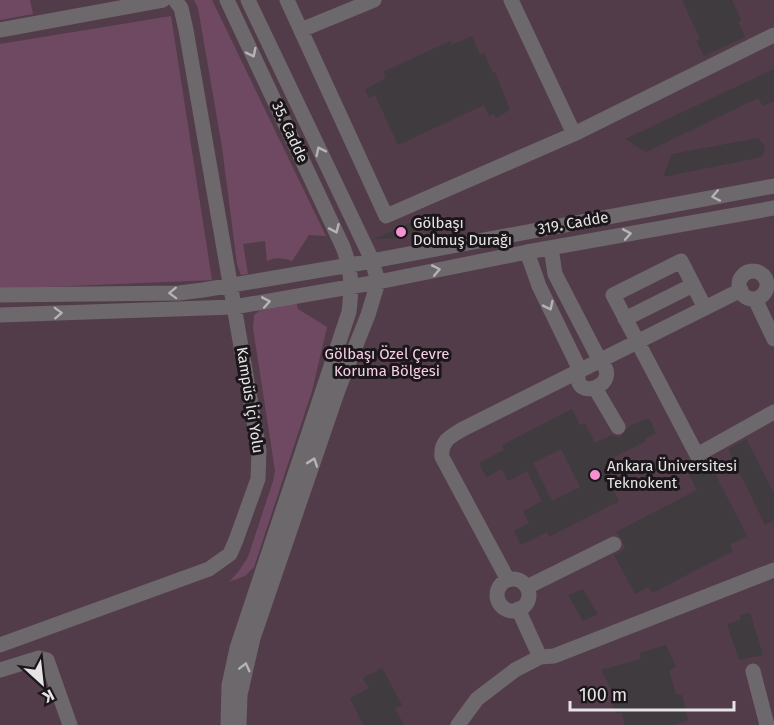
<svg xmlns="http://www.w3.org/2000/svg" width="774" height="725" viewBox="0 0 774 725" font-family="'Fira Sans',sans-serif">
<rect width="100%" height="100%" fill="#242022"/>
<path fill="#523c4a" d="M0,0H774V725H0Z"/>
<path fill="#6f4961" d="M0,0H30L33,14L0,20Z
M194,0H212L326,236L309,235L292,261C283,258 276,257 267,261L265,241L243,244L248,274L241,275L237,264L222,147L198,8Z
M171,16L212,280L0,289V44Z
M296,301L298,309L327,327L312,391L254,567L245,576L229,582L239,571L248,557L273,481L275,471L253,328L254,315L259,311Z"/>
<path fill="#403b3e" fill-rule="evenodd" d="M682,0H732L741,20L738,22L745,37L704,56L696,40L700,39Z
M472,36L480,55L484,53L493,73L495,72L510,110L496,118L494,114L489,116L484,105L398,145L375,95L369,98L365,90L386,78L383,72L450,41L451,45Z
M774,69V101L763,106L758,98L646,152L625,139Z
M758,138L765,146L762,157L663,177L672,154Z
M414,221L417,230L401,238L374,239Z
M572,409L580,425L585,423L595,443L612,435L618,437L622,436L628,427L649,418L656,433L645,439L646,441L605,462L616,482L611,485L619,501L549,537L547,532L521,545L514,531L529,523L523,511L542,501L527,471L508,481L502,469L486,477L479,463L504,450L502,445ZM561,449L580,487L552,501L533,463Z
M746,439L774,493V520L765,525L728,449Z
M708,460L747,536L730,545L733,551L652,593L648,587L635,594L614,555L625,549L622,539L616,532L697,490L686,469Z
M583,589L598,614L583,621L568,595Z
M750,613L763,655L739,660L727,624L740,620V615Z
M666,645L676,667L669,670L676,694L682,695L688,720L675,725H625L622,713H616L609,698L615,696L601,670L641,659L639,653Z
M382,668L402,705L395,708L404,725H363L350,698L369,688L363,678Z"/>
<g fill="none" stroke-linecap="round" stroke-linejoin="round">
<path stroke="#6d686b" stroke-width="15" d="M227,0L343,247C352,271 352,286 349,312L237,648L229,685L228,725
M287,0L386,216L574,134L774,35
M511,0L574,134
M0,30L163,0
M301,30L374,0
M527,252L539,286L577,364C580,371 576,376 579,383C586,398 621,381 600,361L555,274L551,248
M739 285a14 14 0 1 1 28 0a14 14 0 1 1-28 0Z
M0,295L179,293L203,290L350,265L774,186
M755,299L774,339
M705,308L681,261L613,295L697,455L774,412
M0,315L234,307L378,282L527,252L774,208
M625,319L693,285
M595,388L618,427
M497 595a16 16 0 1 1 32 0a16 16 0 1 1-32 0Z
M508,580L442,457C440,441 451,436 463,429L741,290
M527,587L614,544
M518,609L540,657L554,656L774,570
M0,645L209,569L230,554L236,540L258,479L259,450L186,30L181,8L175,0
M0,670L39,658L47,660L70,725
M753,671L767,725
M239,725L240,695L253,638L338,390L368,315L378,282L372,260L248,0
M458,725L477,699L515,670L540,657"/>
</g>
<defs><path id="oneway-chevron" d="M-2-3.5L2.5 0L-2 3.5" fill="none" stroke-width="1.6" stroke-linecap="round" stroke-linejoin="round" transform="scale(1.5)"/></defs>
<g stroke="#b6b2b5">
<use href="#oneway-chevron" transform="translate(252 53) rotate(64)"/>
<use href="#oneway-chevron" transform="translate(320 151) rotate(-116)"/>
<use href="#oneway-chevron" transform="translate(716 196) rotate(169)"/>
<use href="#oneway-chevron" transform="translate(335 229) rotate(66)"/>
<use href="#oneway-chevron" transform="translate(627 234) rotate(-10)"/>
<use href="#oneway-chevron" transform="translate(436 270) rotate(-11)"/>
<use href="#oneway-chevron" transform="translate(173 293) rotate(178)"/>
<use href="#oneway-chevron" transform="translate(266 302) rotate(-10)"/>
<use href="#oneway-chevron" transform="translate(549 306) rotate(64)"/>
<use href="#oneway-chevron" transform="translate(58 313) rotate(-2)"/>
<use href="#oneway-chevron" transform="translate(313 462) rotate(-71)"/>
<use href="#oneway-chevron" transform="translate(245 667) rotate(-76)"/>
</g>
<g fill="#f591d2" stroke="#1b1619" stroke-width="2">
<circle cx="401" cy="232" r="6"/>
<circle cx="595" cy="475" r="6"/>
</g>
<g text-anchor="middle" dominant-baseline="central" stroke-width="6" stroke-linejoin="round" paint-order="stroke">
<g font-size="15" fill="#e7e4e6" stroke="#1b1619">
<text transform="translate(290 132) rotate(65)">35. Cadde</text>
<text transform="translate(573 223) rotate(-10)">319. Cadde</text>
<text transform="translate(250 400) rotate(81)">Kampüs İçi Yolu</text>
</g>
<g font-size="15" fill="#e7e4e6" stroke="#1b1619" text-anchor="start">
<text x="413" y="223">Gölbaşı<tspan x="413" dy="17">Dolmuş Durağı</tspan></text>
<text x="607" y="466">Ankara Üniversitesi<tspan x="607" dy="17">Teknokent</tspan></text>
</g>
<g font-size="15" fill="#f7cfe7" stroke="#1b1619">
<text x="387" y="354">Gölbaşı Özel Çevre<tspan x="387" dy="17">Koruma Bölgesi</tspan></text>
</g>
</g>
<g transform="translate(42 683) rotate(153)" stroke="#1b1619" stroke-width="4.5" paint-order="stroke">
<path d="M0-4.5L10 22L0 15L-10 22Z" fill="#e7e4e6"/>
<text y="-9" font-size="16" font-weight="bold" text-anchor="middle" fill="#e7e4e6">K</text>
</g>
<path d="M570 701v9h164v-9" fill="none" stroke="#e7e4e6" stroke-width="3"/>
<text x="579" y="701" font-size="18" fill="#e7e4e6" stroke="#1b1619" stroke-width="4.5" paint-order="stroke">100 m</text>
</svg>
